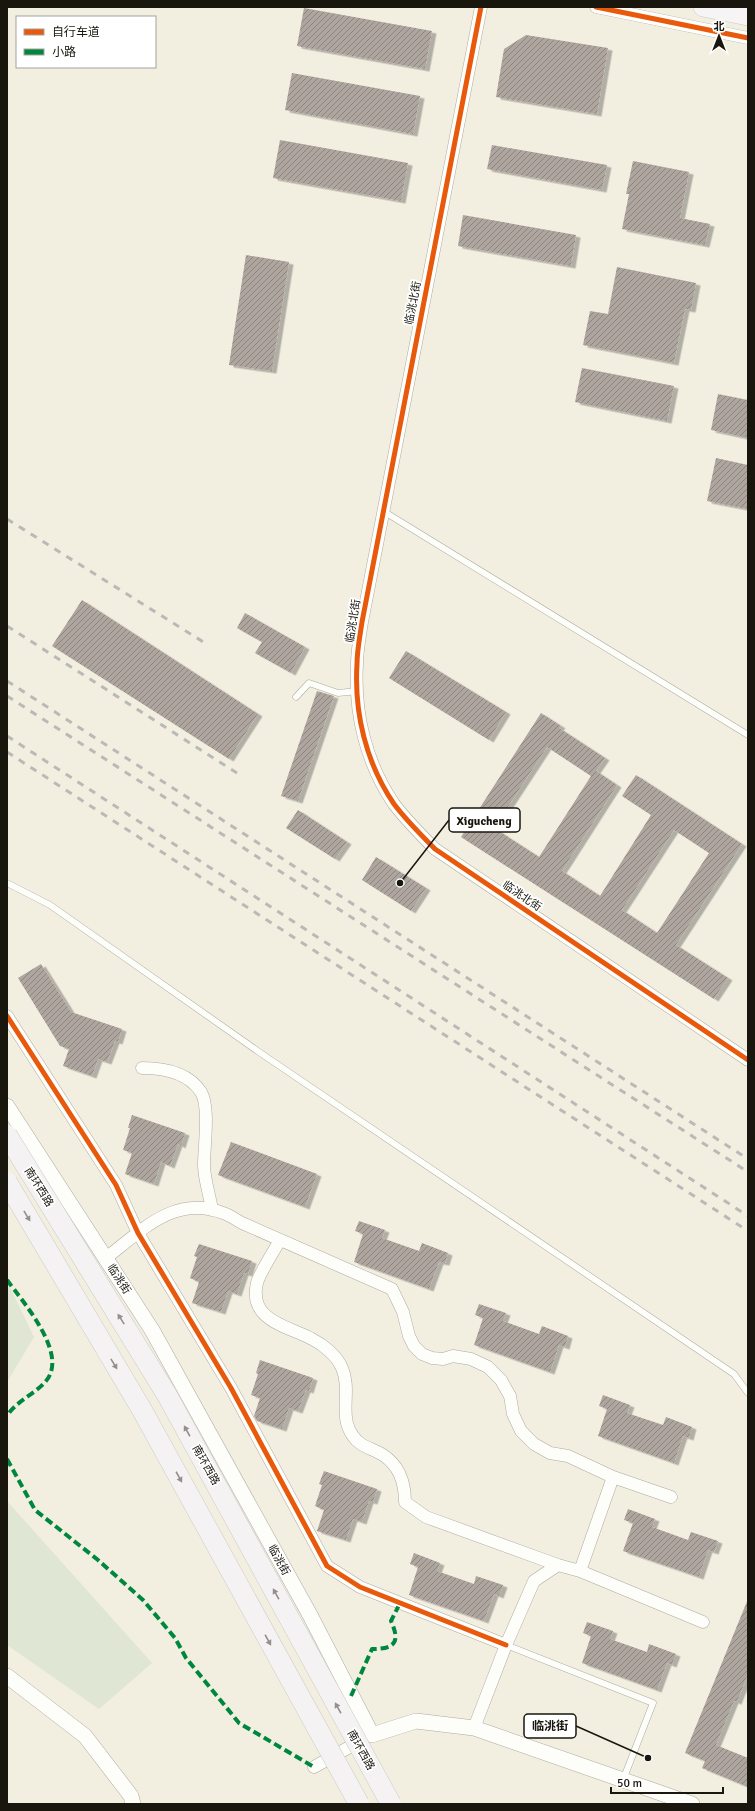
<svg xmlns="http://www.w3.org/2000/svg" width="755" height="1811" viewBox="0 0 755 1811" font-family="Signika,'Noto Sans SC',sans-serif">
<defs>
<pattern id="building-hatch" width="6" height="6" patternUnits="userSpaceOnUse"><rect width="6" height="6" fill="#ada59e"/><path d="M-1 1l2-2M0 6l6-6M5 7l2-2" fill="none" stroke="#8c857f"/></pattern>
<filter id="shadow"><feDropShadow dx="4.5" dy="2.5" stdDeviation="0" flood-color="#0004"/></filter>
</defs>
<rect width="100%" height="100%" fill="#f2efe1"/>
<path fill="#e0e6d4" d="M7,1281L34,1337L7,1382Z
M7,1501L152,1663L99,1709L7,1645Z"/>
<path fill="url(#building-hatch)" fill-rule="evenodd" filter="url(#shadow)" d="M304,8L432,31L425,69L297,46Z
M526,35L608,48L597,114L496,97L504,49Z
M292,73L420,96L413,134L285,110Z
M280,140L408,163L401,201L273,178Z
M492,145L607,165L602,190L487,169Z
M633,161L689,172L680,218L710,224L705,245L622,229L629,194H626Z
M463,215L576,235L571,266L458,246Z
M246,255L289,262L272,371L229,365Z
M617,267L696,283L691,310L685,309L674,363L583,345L590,311L608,314Z
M582,368L674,386L667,421L575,402Z
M718,394L748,400V438L711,430Z
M716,458L748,465V509L707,501Z
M82,600L258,714L229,759L52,646Z
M245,613L305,647L291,673L255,653L262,642L237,628Z
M406,651L506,712L489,740L389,678Z
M317,691L334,696L298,801L281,796Z
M541,713L561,726L559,728L605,758L596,771L617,785L562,871L600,896L651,815L622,796L636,775L742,844L676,945L728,978L714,999L461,837ZM547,747L591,776L539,857L494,828ZM674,830L709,853L657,933L622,910Z
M298,810L347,842L335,859L286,828Z
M376,857L426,888L411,911L362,880Z
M41,964L71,1012L122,1029L118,1042L115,1041L107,1062L98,1059L92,1076L63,1066L69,1049L60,1046L18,978Z
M132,1115L185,1133L181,1146L178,1144L170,1166L161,1162L154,1184L125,1174L132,1153L123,1150L130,1128H128Z
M231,1142L317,1174L305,1207L218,1175Z
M359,1221L385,1230L382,1238L419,1251L422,1243L448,1253L445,1263L439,1262L429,1289L354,1262L363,1234L355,1231Z
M199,1244L252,1261L248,1274L244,1273L237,1294L228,1291L221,1312L192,1303L199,1282L190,1278L197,1257L194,1256Z
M479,1304L506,1313L503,1321L539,1334L542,1326L568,1336L565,1347L559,1345L550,1372L474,1345L483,1318L475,1315Z
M260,1360L313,1378L309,1391L306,1390L298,1411L289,1408L282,1429L257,1421L254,1416L260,1398L251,1395L258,1374L256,1373Z
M603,1395L630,1405L627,1413L663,1425L666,1417L692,1427L689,1438L683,1436L674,1463L598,1436L607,1409L599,1406Z
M324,1471L377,1489L373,1502L369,1501L362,1522L353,1519L346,1540L317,1531L324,1510L315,1506L322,1485L319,1484Z
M628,1509L655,1519L652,1527L688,1540L691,1532L718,1541L714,1552L708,1550L699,1577L623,1551L633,1523L624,1520Z
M414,1553L440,1563L437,1571L474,1584L476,1576L503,1585L499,1596L494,1594L484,1621L409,1595L418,1567L410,1564Z
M748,1599V1674L737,1702L734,1701L716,1745L748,1758V1787L702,1768L705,1761L685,1753Z
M587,1622L613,1631L610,1639L647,1652L649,1644L676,1654L672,1665L667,1663L657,1690L582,1663L591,1636L583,1633Z"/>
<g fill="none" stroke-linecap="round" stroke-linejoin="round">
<g stroke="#adaaa0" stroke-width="7">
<path id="service" d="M383,511L748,735
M296,697L309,683L338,693L358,691
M7,883L50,905L259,1052L734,1374L748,1393
M506,1645L653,1703L623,1780"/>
</g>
<g stroke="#adaaa0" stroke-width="13">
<path id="minor" d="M481,7L362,622C360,636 357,650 357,664C354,713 366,763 394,804C406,820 421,835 435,849L748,1060
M596,7L748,38
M7,1016L116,1185L138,1233L231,1388L327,1566L360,1587L506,1645
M142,1068C163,1068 188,1072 201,1092C210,1107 204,1147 204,1165C204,1179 210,1196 212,1210
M280,1240C274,1251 260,1272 257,1283C248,1321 288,1326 312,1339C324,1345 337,1356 342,1368C352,1391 338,1416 353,1436C360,1447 372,1448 383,1455C400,1466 405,1483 405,1502L426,1517L558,1565L580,1571L703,1622
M106,1258C141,1231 175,1194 223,1213C230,1215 236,1220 242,1223L392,1289L403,1312L409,1336L414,1346L422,1354L432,1358L443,1359L453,1356L471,1359L488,1367L501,1380L510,1396L513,1414L521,1431L534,1444L550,1453L568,1456L613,1477L671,1497
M580,1571L613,1477
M474,1728L506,1645L534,1581L558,1565
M314,1767L362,1740"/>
</g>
<g stroke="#adaaa0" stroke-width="16">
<path id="tertiary" d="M7,1106L152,1330L310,1615L372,1735L416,1721L474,1728L692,1804
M7,1676L85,1736L131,1796L133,1804"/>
</g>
<g stroke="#cccbc4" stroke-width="20">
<path id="primary" d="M703,7L748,16"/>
</g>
<use href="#service" stroke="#fdfdfa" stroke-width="6"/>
<use href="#minor" stroke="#fdfdfa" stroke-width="12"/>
<use href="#tertiary" stroke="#fdfdfa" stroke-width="15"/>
<use href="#primary" stroke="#f7f4f5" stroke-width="19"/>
<path stroke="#bbb9b6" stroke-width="3" stroke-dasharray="7 7" stroke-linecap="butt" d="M7,519L205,643
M7,626L240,775
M7,681L748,1159
M7,696L748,1172
M7,736L748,1216
M7,752L748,1231"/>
<g stroke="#cccbc4" stroke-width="21" stroke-linecap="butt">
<path id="trunk-bridge" d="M7,1135L167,1395L391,1804
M7,1182L142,1410L359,1804"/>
</g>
<use href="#trunk-bridge" stroke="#f5f2f4" stroke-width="20"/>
<path stroke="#00873e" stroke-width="4" stroke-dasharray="8 4" stroke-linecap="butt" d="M7,1280C23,1302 69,1354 46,1381C35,1394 15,1402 7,1416
M7,1459L35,1510L98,1560L143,1600L175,1638L186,1658L239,1723L314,1767
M351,1696L372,1649C394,1649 401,1643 391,1621L400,1603"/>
<g stroke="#fff" stroke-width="8">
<path id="cycleway" d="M481,7L362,622C360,636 357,650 357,664C354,713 366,763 394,804C406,820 421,835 435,849L748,1060
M596,7L748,38
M7,1016L116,1185L138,1233L231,1388L327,1566L360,1587L506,1645"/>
</g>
<use href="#cycleway" stroke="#e8590c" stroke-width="5"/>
</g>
<defs><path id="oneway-solid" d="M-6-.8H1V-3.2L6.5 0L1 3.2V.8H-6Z"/></defs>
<g fill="#928f8c">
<use href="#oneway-solid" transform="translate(27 1216) rotate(59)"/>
<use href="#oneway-solid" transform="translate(121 1319) rotate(-122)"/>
<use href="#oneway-solid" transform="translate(114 1364) rotate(59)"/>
<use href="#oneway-solid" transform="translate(187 1431) rotate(-119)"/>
<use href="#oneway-solid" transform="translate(179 1477) rotate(61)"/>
<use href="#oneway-solid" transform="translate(276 1594) rotate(-119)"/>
<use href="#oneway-solid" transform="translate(268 1640) rotate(61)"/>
<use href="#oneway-solid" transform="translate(338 1708) rotate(-119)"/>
</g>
<g text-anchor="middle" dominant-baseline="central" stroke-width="3.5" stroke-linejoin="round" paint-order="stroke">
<g font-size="11" fill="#18160d" stroke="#fff">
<text transform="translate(413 303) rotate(-79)">临洮北街</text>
<text transform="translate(353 621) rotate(-81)">临洮北街</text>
<text transform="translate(522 896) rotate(34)">临洮北街</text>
<text transform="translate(39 1187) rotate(58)">南环西路</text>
<text transform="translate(119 1279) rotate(57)">临洮街</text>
<text transform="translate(206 1465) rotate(61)">南环西路</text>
<text transform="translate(279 1560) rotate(61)">临洮街</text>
<text transform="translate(361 1750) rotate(61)">南环西路</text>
</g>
</g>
<path fill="none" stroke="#18160d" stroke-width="1.5" d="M400 883L449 820M648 1758L576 1726"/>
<g fill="#18160d" stroke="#fff" stroke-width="1.5">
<circle cx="400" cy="883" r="4"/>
<circle cx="648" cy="1758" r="4"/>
</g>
<g fill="#fff" stroke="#18160d" stroke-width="1.5">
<rect x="449" y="808" width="71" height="24" rx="4"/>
<rect x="524" y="1714" width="52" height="24" rx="4"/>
</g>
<g font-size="12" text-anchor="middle" font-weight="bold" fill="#18160d">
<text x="484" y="825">Xigucheng</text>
<text x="550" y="1730">临洮街</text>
</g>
<rect width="755" height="1811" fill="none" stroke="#18160d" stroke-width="16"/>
<rect x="16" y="16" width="140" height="52" fill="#ffffff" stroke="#a3a29e"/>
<rect x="24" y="29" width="20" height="6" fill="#e8590c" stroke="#a3a29e"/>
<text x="52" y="36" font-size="12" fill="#18160d">自行车道</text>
<rect x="24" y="49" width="20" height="6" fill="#00873e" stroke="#a3a29e"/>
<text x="52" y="56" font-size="12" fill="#18160d">小路</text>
<g transform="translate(719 36)" stroke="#ffffff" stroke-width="3" paint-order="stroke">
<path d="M0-3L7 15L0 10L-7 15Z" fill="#18160d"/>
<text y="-6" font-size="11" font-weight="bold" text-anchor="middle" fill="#18160d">北</text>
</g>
<path d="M611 1787v6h112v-6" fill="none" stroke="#18160d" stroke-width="2"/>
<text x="617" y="1787" font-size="12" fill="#18160d" stroke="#ffffff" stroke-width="3" paint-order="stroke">50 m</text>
</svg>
